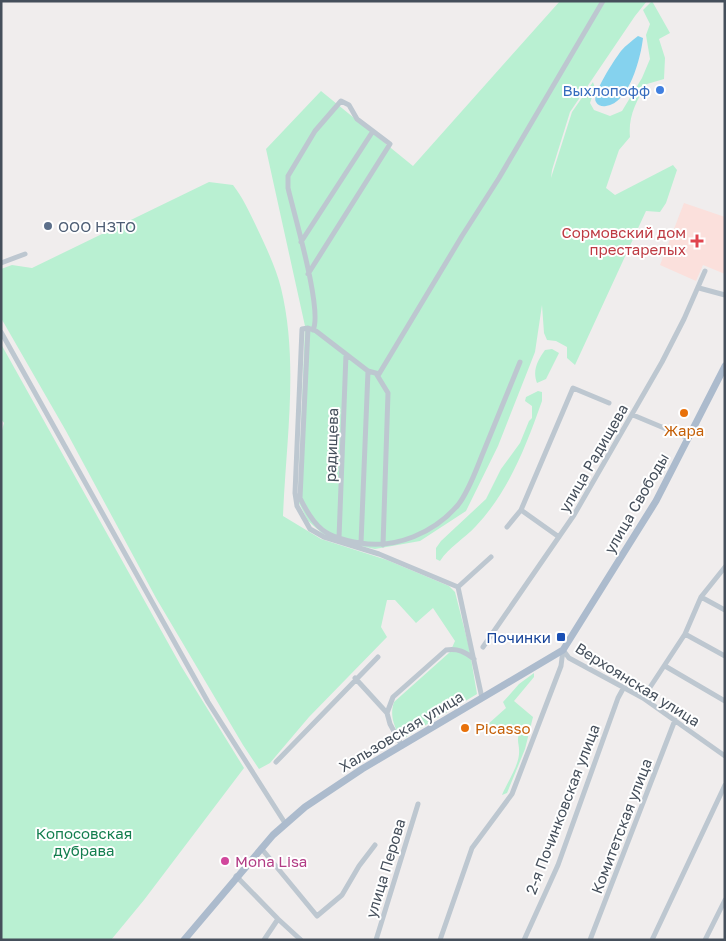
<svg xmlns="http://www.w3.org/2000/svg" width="726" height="941" viewBox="0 0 726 941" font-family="'Golos Text',sans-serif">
<rect width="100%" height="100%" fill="#f0eded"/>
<path fill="#fbe0dc" d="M684,203L725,217V274L703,265L696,281L660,265Z"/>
<path fill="#b9f0d2" d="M560,1H647L635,16L570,112L552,170L551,178L572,112L593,82L595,88L590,103L594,110L610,116L622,111L642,78L650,59L646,35L650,24L643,10L652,1L670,33L659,39L665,58L664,79L647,84C636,101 628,117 630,137L619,150L606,188L615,195L673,165L677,170L666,203L660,212L646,211L575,365L567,358V347L556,341L547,340L544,333L542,305L535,352L498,446L466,511L420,541L375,549L341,542L323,534L308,521L298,501L305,326L266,149L321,91L413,166Z
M209,182L233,185C243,198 250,213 257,228C266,247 276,268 281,288C299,362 286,441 283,516L321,539L387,560L449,586L455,592L469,647L477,694L406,737L398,734C393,722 390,714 394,702L450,652L455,641L433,608L416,623L395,600H387L381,627L387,637L309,717L270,763L259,769L243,745L156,598L66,431L1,318V269L12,265L32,268Z
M1,344L181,666L244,768L144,900L111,940H1V434L4,423L1,419Z
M552,349L559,353L546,379L537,383C532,370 538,360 545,350Z
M538,391L542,392V401C526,446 509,491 476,526C464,539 449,547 440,561L436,559V548L441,541L486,499L501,469L520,443L529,421L532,418V406L525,401L526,397Z
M534,673V677L514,701L533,717L525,749L507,793L502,795C507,783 518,767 519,754C520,742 514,740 523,728L520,725L501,731L489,730L487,725L506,708L503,702L519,684Z"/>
<path fill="#85d2ee" d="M638,36L643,38C641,57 629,104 606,106C603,107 598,106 596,102C591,95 615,59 621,51C626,45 632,41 638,36Z"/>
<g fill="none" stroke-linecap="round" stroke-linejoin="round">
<path stroke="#bdc7d0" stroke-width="5" d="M301,242L373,131
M1,263L25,254
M308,274L390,144L357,119L349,105L341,101L315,131L288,176V188C294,214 323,311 313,330
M699,288L725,295
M308,328L300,498C315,529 325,537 360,543C396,549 434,533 458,505C469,491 476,470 483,453C495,423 508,392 520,362
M1,332L208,702L285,823
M377,375L388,393L383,545
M633,415L688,438
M521,510L559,537
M507,527L521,510L573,388L609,403
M339,538L346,354
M361,543L368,371
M458,587L491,557
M701,597L725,610
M685,634L725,656
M483,647L574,515L662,362L684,319L705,271
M563,650L569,658L643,698L725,756
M665,666L725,701
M355,678L387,713L390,724L402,746
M482,698L458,587L379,554L324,537L310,529L297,506L295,493L302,329L308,328L316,331L368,371L379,374L462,236L499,178L603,1
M643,698L685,634L701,597L725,567
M387,713L393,697L446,650C458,648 465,652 474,659
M276,762L378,657
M261,848L317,916L342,895L359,866L375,845
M236,876L278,919L301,940
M264,940L278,919
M376,940L418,804
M440,940L472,848L512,794L561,666L563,650
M524,940L558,865L618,698L624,687
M590,940L675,720
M652,940L725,785
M705,940L725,900"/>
<path stroke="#acbbcd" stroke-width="7" d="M184,940L273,835L305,807L362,769L563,650L656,501L725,366"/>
</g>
<circle fill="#3f7fe0" stroke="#fff" stroke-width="2" cx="660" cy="90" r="5"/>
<circle fill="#5c6f8a" stroke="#fff" stroke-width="2" cx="48" cy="226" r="5"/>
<path fill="#e0444e" stroke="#fff" stroke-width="2" d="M694.5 233.5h5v5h5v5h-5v5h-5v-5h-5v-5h5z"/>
<g fill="#e8710a" stroke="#fff" stroke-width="2">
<circle cx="684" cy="413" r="5"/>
<circle cx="465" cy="728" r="5"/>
</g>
<rect fill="#1a4fb4" stroke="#fff" stroke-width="2" x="556" y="632" width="10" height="10" rx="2.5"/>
<circle fill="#d1479c" stroke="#fff" stroke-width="2" cx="225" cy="861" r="5"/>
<g text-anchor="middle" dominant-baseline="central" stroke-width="4" stroke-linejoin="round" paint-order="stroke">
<g font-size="15" fill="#366cbe" stroke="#fff" text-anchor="end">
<text x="650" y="90">Выхлопофф</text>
</g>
<g font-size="15" fill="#4e5e75" stroke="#fff" text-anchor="start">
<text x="58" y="226">ООО НЗТО</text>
</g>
<g font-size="15" fill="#be3a42" stroke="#fff" text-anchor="end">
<text x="686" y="232">Сормовский дом<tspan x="686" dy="17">престарелых</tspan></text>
</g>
<g font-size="15" fill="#c56008" stroke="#fff">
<text x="684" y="430">Жара</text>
<text x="475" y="728" text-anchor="start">Picasso</text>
</g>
<g font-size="15" fill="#454f5b" stroke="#fff">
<text transform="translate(331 445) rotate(-88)">радищева</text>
<text transform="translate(593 458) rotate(-60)">улица Радищева</text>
<text transform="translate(636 503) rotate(-60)">улица Свободы</text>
<text transform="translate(638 684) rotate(32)">Верхоянская улица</text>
<text transform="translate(401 731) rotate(-31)">Хальзовская улица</text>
<text transform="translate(562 809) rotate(-69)">2-я Починковская улица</text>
<text transform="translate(621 826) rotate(-69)">Комитетская улица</text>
<text transform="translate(385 868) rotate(-73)">улица Перова</text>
</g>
<g font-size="15" fill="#164399" stroke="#fff" text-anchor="end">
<text x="551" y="637">Починки</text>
</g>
<g font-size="15" fill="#147e4f" stroke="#fff">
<text x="84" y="833">Копосовская<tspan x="84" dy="17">дубрава</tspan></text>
</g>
<g font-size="15" fill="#b23c85" stroke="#fff" text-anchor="start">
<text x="235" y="861">Mona Lisa</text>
</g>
</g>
<rect width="726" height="941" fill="none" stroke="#454f5b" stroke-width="5"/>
</svg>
